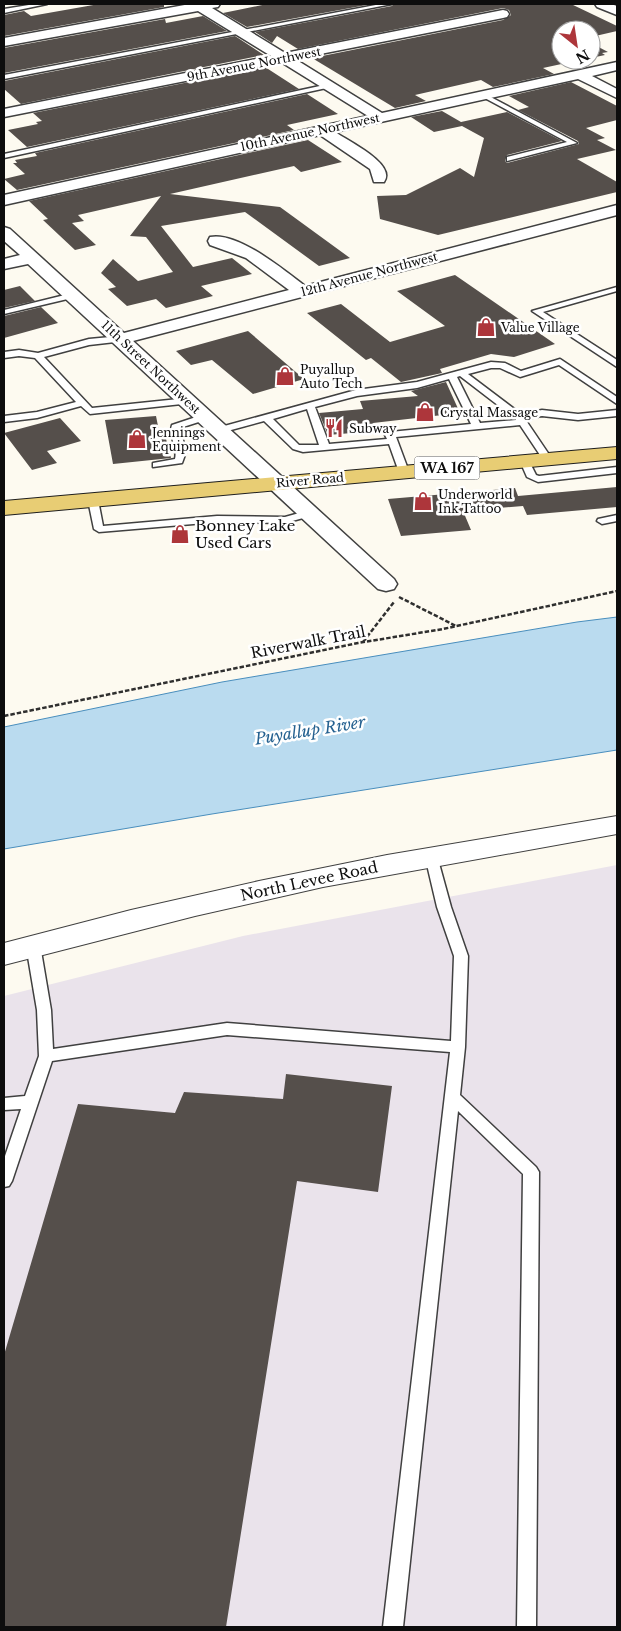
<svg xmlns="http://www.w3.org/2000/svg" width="621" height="1631" viewBox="0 0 621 1631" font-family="'Libre Baskerville',serif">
<rect width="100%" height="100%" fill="#fdfaf0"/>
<path fill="#eae3eb" d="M617,865V1627H4V996L243,936Z"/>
<path fill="#badbef" stroke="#498ebd" d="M617,617V750L212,814L4,849V727L222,682L577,622Z"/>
<path fill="#554f4b" d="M99,4H164V7L4,36V15L24,11L31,16Z
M267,4H372L247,27L223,13Z
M394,4H571L617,26V31L591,37V30H561V60H580L543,68L554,74L493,87L481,80L415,95L426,101L395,108L312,58L503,20L511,15L509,10L503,8L298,49L277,36L272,43L255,32L392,6Z
M203,16L227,31L4,73V48L165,19L166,23Z
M235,36L264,55L21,104L4,89V81Z
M591,43L608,52L602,53L605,55L591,58Z
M265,67L299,89L27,147L8,130L38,124L36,122L42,121L33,113Z
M571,82L617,106V120L586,128L605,138L597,140L616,150L577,159L617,182V192L438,235L380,219L377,196L406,195L460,168L474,177L484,138L462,126L434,132L411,117L442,111L461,122L507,112L562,141L507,155L505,161L507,163L579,144L578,141L518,110L529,107L509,96Z
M307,94L338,114L287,125L294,130L17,190L4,179L25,174L13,163H17L15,160L37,156L35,153Z
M308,140L342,162L301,172L294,166L170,194L280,207L350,258L319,266L245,212L161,226L193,267L232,258L252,274L201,286L213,296L166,308L156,299L127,306L108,289L116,287L101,273L113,259L138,281L173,272L146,237L130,236L161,196L78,215L84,221L72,223L96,245L75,250L43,220L48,219L29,201Z
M455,275L555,344L514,357L491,354L440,369L442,373L401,382L371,358L366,360L307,313L341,304L390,342L445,326L397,291Z
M20,286L35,301L4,308V290Z
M41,307L58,323L4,338V316Z
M248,331L304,379L253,394L212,360L191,365L176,351Z
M446,382L460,413L373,423L376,431L328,435L319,413L363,409L360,401L418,396L411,391Z
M156,416L160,436L165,435L171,458L113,464L105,420Z
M60,418L81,441L47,451L57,463L32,470L4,433Z
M617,487V507L527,515L523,506L463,511L471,530L401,536L388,499L515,488L518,496Z
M286,1074L392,1086L378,1192L297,1181L226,1627H4V1355L78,1104L175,1113L184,1092L283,1099Z"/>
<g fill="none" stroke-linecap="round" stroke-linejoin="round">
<g stroke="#404040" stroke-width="3">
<path id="service" d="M35,4H47L4,13V9Z
M381,4H392L4,79V75Z
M329,84L331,85V87L4,158V154Z
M481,94H485L577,143L507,161V157L567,142L481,96Z
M617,287V291L543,312L617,360V367L532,311Z
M73,293L77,295L76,297L4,314V310Z
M121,336L124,337V341L89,345L44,357L92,408L188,398L191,399V403L90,414L81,406L37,418L4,422V416L37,412L76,402L35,358L19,356L4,358V352L19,350L38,353L89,339Z
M560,359L617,397V404L559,365L520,377L500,368H491L468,374L521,414L542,410L578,414L617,410V416L578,420L542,416L525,419L552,459L547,462L544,461L520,425L396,437L409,472L404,475L399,472L389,444L303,452L293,449L264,421L220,433L215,430L217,428L356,390L417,382L491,362L505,363L521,371ZM460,376L516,419V420L480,423L457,377ZM449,379L471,424L390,432L385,435L387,439L329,444L315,407L357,396L417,388ZM307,409L319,445H299L273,419Z
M205,414L208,415V419L180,428L186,452L182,463L153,467V463L175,459C178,447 168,436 172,425Z
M525,458L528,459L536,475L539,476L617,467V473L538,482L527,477L520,461Z
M93,497L98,500L103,526L217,516L285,517L310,510L315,513L314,515L285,523L217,522L99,532L94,529L88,500Z
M617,515V521L602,524L597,521L598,519Z
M431,852L436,853L437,856L451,907L468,956L465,1047L460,1095L536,1167L539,1172L536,1627H517L523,1174L458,1111L403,1627H383L450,1052L227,1035L52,1061L12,1181L9,1186L4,1187V1159L21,1109L4,1110V1098L25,1096L39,1056L37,1010L26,945L28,941H38L40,945L51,1010L53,1049L227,1023L451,1041L454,956L437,907L425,856L426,853Z"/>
</g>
<g stroke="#404040" stroke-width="3">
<path id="minor" d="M190,4H220L218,7L212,8L285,53L503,10L507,11L509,14L507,17L503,18L295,59L382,113L617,62V70L592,76L617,89V98L578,79L335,132C348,141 397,164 384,182H374L370,169L320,135L4,205V195L368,116L281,62L4,117V109L271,56L198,11L4,46V38Z
M595,4H611L617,6V15L597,7Z
M617,205V215L133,341L394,579L397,584L394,589L386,591L378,589L28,264L4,269V259L20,255L4,241V227L10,229L124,333L289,290L246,258L210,245L208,241L210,237C237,231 284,270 305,286Z"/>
</g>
<g stroke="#404040" stroke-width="2">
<path id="tertiary" d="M617,816V834L323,887L195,916L4,965V943L131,910L259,881L387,855Z"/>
</g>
<g stroke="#1e1e1e" stroke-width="2">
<path id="primary" d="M617,447V459L4,515V501Z"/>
</g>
<path stroke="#2f2f2f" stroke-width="2.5" stroke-dasharray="4.5 2" stroke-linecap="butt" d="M399,597L456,626
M363,642L394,602
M4,716L358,643L443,629L617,591"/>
<use href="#service" fill="#fff" fill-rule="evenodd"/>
<use href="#minor" fill="#fff" fill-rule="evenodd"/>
<use href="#tertiary" fill="#fff" fill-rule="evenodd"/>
<use href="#primary" fill="#e8cd74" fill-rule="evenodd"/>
</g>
<defs>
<g id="shop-bare" transform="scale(1.5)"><path d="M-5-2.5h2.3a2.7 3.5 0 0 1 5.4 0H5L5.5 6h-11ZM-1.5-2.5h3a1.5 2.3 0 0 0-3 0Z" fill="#ad363b" stroke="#fff" stroke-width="2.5" paint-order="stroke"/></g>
<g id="restaurant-bare" transform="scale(1.5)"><path d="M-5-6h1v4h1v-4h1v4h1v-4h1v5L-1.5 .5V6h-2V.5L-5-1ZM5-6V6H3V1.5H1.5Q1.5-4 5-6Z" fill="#ad363b" stroke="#fff" stroke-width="2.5" paint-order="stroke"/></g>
</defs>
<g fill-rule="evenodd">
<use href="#shop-bare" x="486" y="327"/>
<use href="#shop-bare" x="285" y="376"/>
<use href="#shop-bare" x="425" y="412"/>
<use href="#restaurant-bare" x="334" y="428"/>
<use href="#shop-bare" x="137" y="439"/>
<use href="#shop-bare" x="423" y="501"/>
<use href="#shop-bare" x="180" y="534"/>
</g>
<g text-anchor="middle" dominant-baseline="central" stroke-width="5" stroke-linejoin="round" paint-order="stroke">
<g font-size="12" fill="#0d0d0d" stroke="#fff">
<text transform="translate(254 64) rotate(-11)">9th Avenue Northwest</text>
<text transform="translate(310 132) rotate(-12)">10th Avenue Northwest</text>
<text transform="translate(369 274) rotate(-15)">12th Avenue Northwest</text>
<text transform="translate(151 367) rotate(43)">11th Street Northwest</text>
<text transform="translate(310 480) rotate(-5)">River Road</text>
</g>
<g font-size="12" fill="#0d0d0d" stroke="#fff" text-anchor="start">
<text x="501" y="327">Value Village</text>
<text x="300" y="369">Puyallup<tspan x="300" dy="14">Auto Tech</tspan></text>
<text x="440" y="412">Crystal Massage</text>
<text x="349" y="428">Subway</text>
<text x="152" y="432">Jennings<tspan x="152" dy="14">Equipment</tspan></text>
<text x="438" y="494">Underworld<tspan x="438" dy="14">Ink Tattoo</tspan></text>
</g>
<rect fill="#fff" stroke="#565656" stroke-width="1" x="414.5" y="456.5" width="65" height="23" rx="4"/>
<g font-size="14" font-weight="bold" fill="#0d0d0d">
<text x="447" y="468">WA 167</text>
</g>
<g font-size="15" fill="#0d0d0d" stroke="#fff" text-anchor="start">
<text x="195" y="525">Bonney Lake<tspan x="195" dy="17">Used Cars</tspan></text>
</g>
<g font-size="15" fill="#0d0d0d" stroke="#fff">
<text transform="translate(308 642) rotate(-11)">Riverwalk Trail</text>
<text transform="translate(309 881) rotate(-12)">North Levee Road</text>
</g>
<g font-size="16" font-style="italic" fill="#256190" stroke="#fff">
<text transform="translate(310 730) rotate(-9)">Puyallup River</text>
</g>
</g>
<rect width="621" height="1631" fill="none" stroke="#0d0d0d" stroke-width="10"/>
<g transform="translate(576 45) rotate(150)"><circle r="24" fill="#ffffff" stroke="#9e9e9e"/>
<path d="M0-4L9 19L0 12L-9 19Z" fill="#ad363b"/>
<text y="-8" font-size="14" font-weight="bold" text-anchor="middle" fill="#0d0d0d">N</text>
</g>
</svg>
